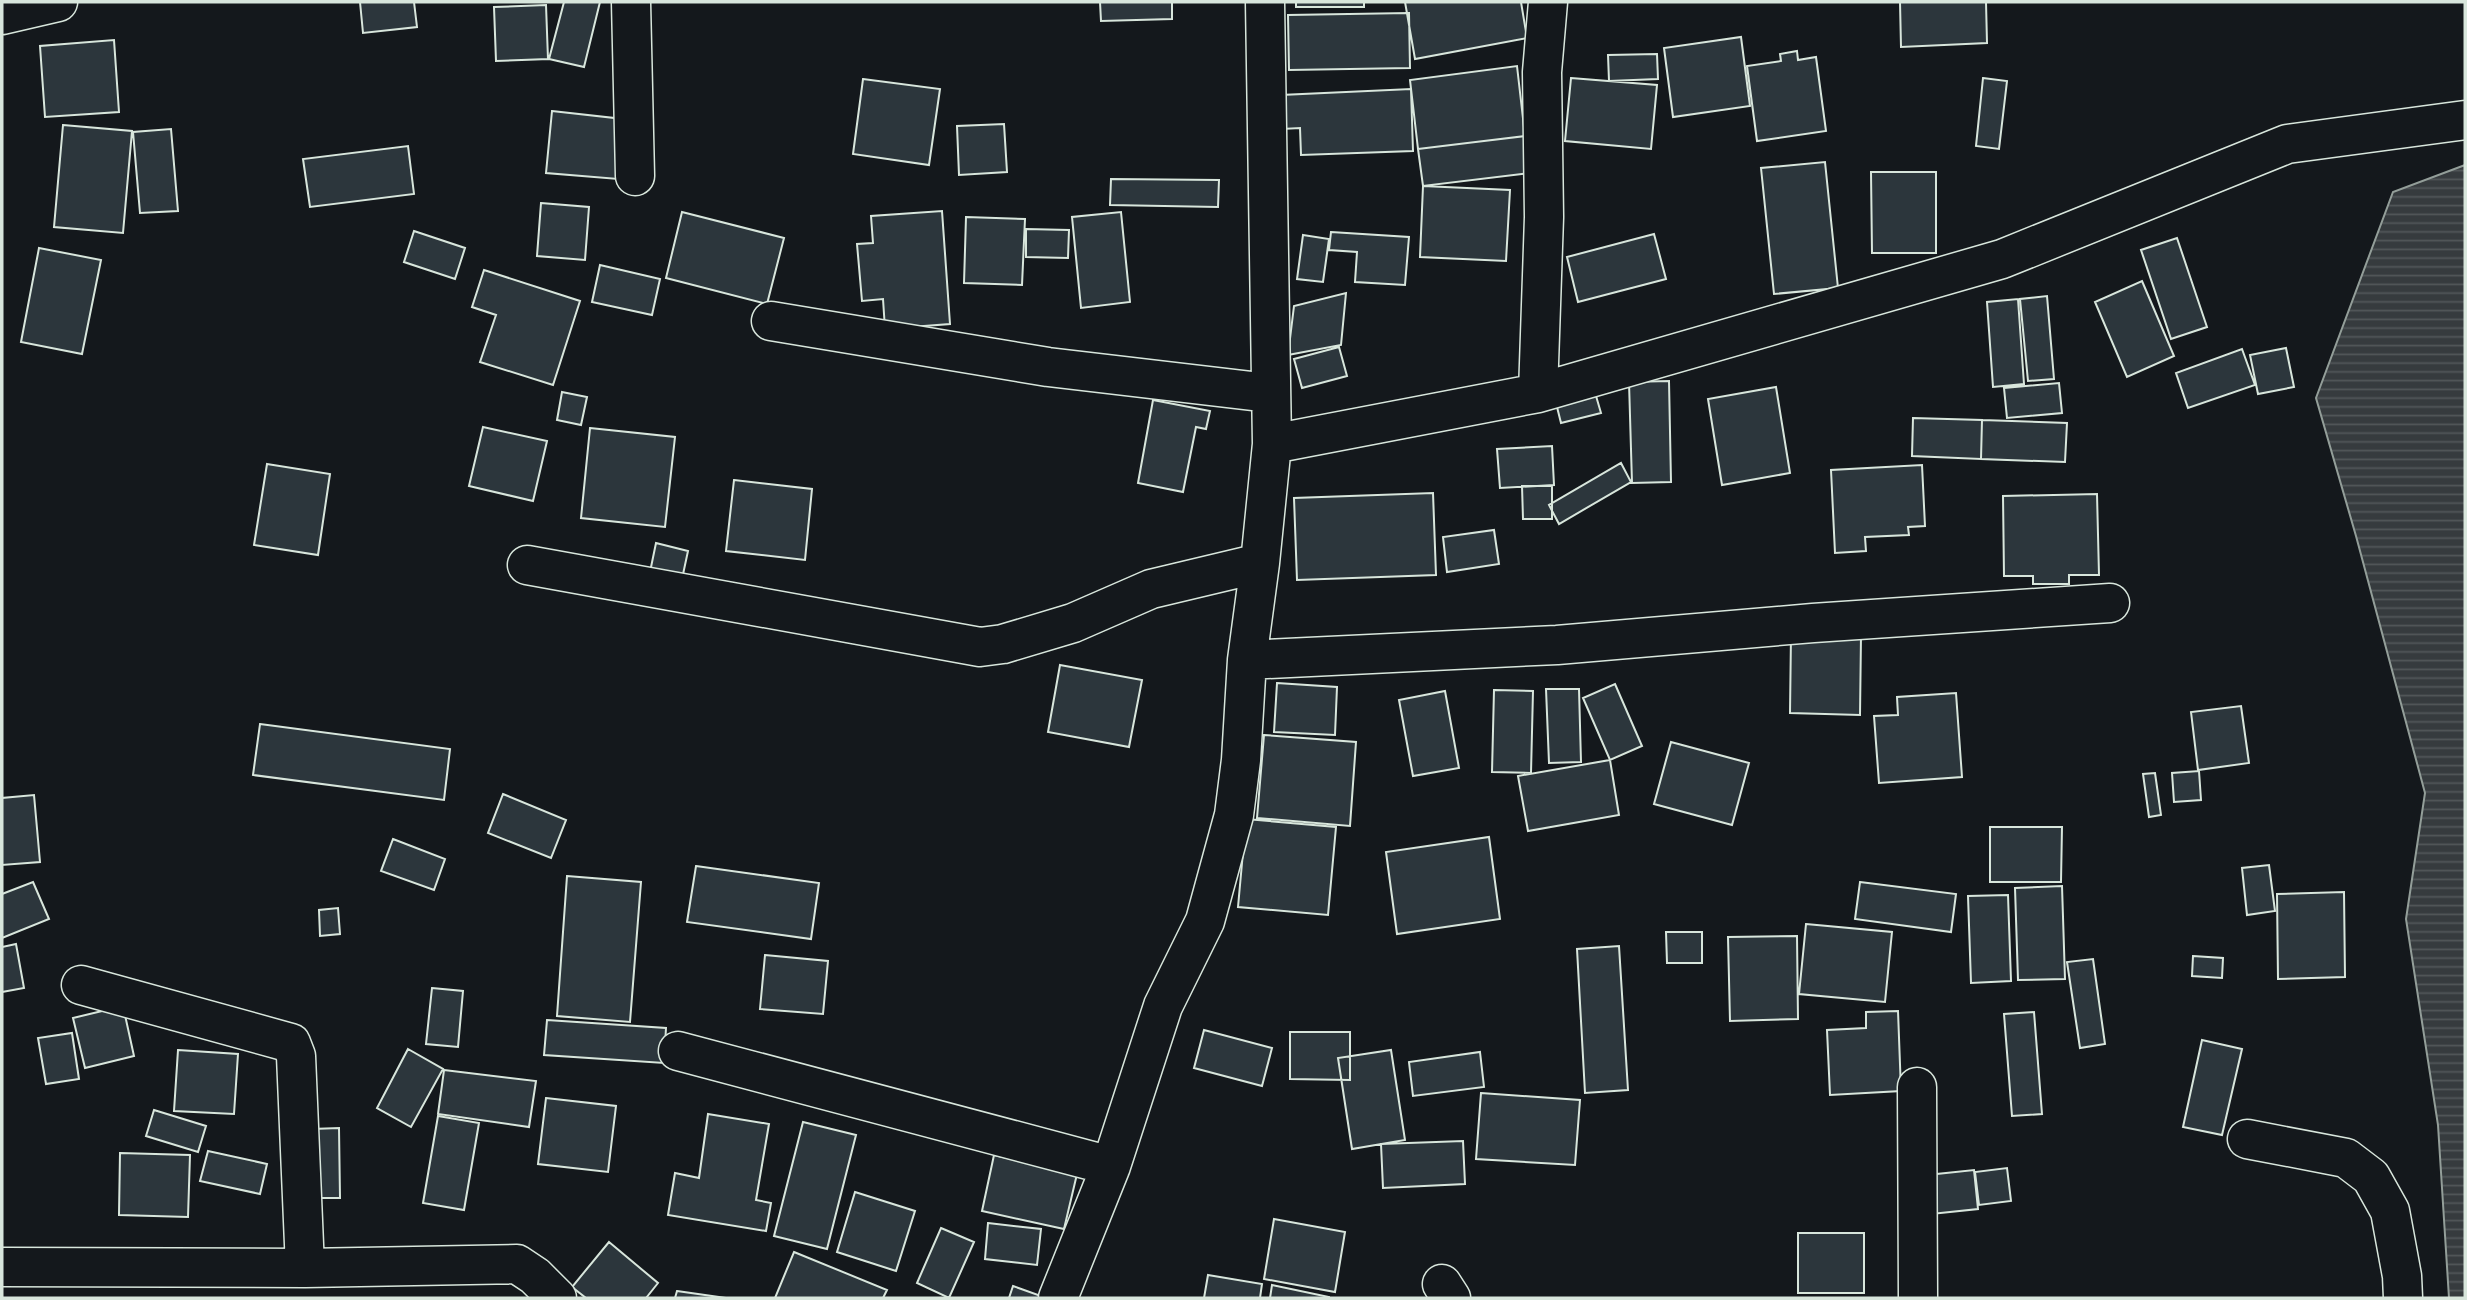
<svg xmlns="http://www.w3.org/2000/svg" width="2467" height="1300" viewBox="0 0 2467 1300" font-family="Figtree,sans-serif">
<defs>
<pattern id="water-rules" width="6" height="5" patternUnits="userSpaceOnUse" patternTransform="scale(1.75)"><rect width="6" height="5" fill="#363b3e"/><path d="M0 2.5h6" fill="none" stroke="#525759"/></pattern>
</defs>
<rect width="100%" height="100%" fill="#14181c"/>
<path fill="url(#water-rules)" stroke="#939e99" stroke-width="2" d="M2465,165V1298H2449L2438,1125L2406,919L2425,793L2356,536L2316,398L2393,192Z"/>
<path fill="#2c363c" stroke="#d8e6dc" stroke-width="2" d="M360,2H414L417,27L363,33Z
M564,2H600L584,67L549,59Z
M1100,2H1172V19L1101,21Z
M1296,2H1364V7H1296Z
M1405,2H1521L1527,38L1415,59Z
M1900,2H1986L1987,43L1901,47Z
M546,5L548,59L496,61L494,7Z
M1409,13L1410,68L1289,70L1288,15Z
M1741,37L1750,106L1673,117L1664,48Z
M114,40L119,112L45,117L40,46Z
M1797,51L1798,60L1816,57L1826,131L1757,141L1747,66L1781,61L1780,54Z
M1657,54L1658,79L1609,81L1608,55Z
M1517,66L1525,136L1418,149L1410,80Z
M1571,78L1657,85L1651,149L1565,141Z
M1983,78L2007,81L1999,149L1976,146Z
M863,79L940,89L929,165L853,154Z
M1411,89L1413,151L1301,155L1300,128L1282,129L1281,95Z
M552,111L623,119L618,179L546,173Z
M1004,124L1007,172L959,175L957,126Z
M63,125L132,131L123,233L54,227Z
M171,129L178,211L140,213L133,132Z
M1525,136L1530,173L1423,186L1418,149Z
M408,146L414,194L310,207L303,159Z
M1825,162L1838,288L1774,294L1761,168Z
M1871,172H1936V253H1872Z
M1111,179L1219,180L1218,207L1110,205Z
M1423,186L1510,190L1506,261L1420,257Z
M541,203L589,207L585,260L537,256Z
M942,211L950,324L885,329L883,299L862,301L857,244L873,243L871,216Z
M682,212L784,238L767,304L666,278Z
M1121,212L1130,302L1081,308L1072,217Z
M966,217L1025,219L1022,285L964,283Z
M1026,229L1069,230L1068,258L1026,257Z
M414,231L465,248L455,279L404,262Z
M1331,232L1409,237L1405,285L1355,282L1357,252L1329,250Z
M1654,234L1666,279L1578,302L1567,257Z
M1303,235L1329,239L1323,282L1297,279Z
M2177,238L2207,327L2171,339L2141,250Z
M39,248L101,260L82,354L21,342Z
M600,265L660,279L652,315L592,302Z
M484,270L580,301L553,385L480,362L496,315L472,307Z
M2142,281L2174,356L2127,377L2095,302Z
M1346,293L1341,345L1288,355L1294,306Z
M2047,296L2054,379L2028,381L2020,299Z
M2018,299L2024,384L1993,387L1987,302Z
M1339,347L1347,376L1302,388L1294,359Z
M2286,348L2294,387L2258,394L2250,355Z
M2242,349L2255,385L2188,408L2176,373Z
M1669,381L1671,482L1632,483L1629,382Z
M2059,383L2062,413L2007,418L2004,388Z
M1776,387L1790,473L1722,485L1708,399Z
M1594,389L1601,413L1561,423L1555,399Z
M562,392L587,397L581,425L557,420Z
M1153,400L1210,411L1206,429L1196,427L1183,492L1138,483Z
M1913,418L1982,420L1981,459L1912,456Z
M1982,420L2067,423L2065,462L1981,459Z
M483,427L547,441L533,501L469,486Z
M590,428L675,437L665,527L581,518Z
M1552,446L1554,485L1500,488L1497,449Z
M1621,463L1631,482L1559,524L1549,505Z
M267,464L330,474L318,555L254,545Z
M1922,465L1925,526L1908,527L1909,535L1865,537L1866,551L1835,553L1831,470Z
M734,480L812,489L805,560L726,551Z
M1522,486H1552V519H1523Z
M1433,493L1436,575L1297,580L1294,498Z
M2097,494L2099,575H2069V584H2033V576H2004L2003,496Z
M1494,530L1499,564L1447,572L1443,537Z
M656,543L688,551L682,579L650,572Z
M1791,634L1861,635L1860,715L1790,713Z
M1060,665L1142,680L1129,747L1048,732Z
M1277,683L1337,687L1335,735L1274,732Z
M1615,684L1642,746L1610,760L1583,698Z
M1546,689H1579L1581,762L1549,763Z
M1494,690L1533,691L1531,773L1492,772Z
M1445,691L1459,768L1413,776L1399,700Z
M1956,693L1962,777L1879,783L1874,716L1898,715L1897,697Z
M2241,706L2249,763L2198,770L2191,712Z
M260,724L450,749L444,800L253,775Z
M1264,735L1356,742L1350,826L1257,818Z
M1671,742L1749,763L1732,825L1654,804Z
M1610,760L1619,815L1528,831L1518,776Z
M2199,771L2201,800L2174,802L2172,773Z
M2155,773L2161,815L2149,817L2143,774Z
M503,794L566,820L551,858L488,833Z
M34,795L40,862L2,865V798Z
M1246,819L1336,827L1328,915L1238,907Z
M1990,827H2062L2061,882H1990Z
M1489,837L1500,919L1397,934L1386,852Z
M393,839L445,859L434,890L381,871Z
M2269,865L2275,911L2247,915L2242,868Z
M696,866L819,883L811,939L687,922Z
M567,876L641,882L630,1022L557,1016Z
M33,882L49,919L2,938V894Z
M1860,882L1956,894L1951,932L1855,919Z
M2062,886L2065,979L2018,980L2015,888Z
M2344,892L2345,977L2278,979L2277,894Z
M2008,895L2011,981L1971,983L1968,896Z
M338,908L340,934L320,936L319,910Z
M1806,924L1892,932L1885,1002L1799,994Z
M1666,932H1702V963H1667Z
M1797,936L1798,1019L1730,1021L1728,937Z
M16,944L24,988L2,992V947Z
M1619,946L1628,1090L1585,1093L1577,949Z
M765,955L828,961L823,1014L760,1009Z
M2193,956L2223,958L2222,978L2192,976Z
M2093,959L2105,1044L2080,1048L2067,962Z
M432,988L463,991L458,1047L426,1044Z
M123,1006L134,1056L85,1068L73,1018Z
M1898,1011L1901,1091L1830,1095L1827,1030L1866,1028V1012Z
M2034,1012L2042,1114L2012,1116L2004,1014Z
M547,1020L666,1028L664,1063L544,1055Z
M1204,1030L1272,1048L1262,1086L1194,1068Z
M1290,1032H1350V1080L1290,1079Z
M72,1033L79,1079L46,1084L38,1038Z
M2202,1040L2242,1049L2222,1135L2183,1127Z
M408,1049L443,1069L411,1127L377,1108Z
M178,1050L238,1054L234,1114L174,1111Z
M1391,1050L1405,1140L1352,1149L1338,1058Z
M1480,1052L1484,1087L1413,1096L1409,1062Z
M444,1070L536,1081L529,1127L438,1114Z
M1481,1093L1580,1100L1575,1165L1476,1159Z
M546,1098L616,1106L608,1172L538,1164Z
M154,1110L206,1126L198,1152L146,1136Z
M708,1114L769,1124L756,1200L771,1203L766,1231L668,1215L675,1173L699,1178Z
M438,1116L479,1123L464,1210L423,1203Z
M803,1122L856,1135L827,1249L774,1236Z
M339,1128L340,1198H313L312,1129Z
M1463,1141L1465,1184L1383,1188L1381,1144Z
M208,1151L267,1164L260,1194L200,1181Z
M120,1153L190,1155L188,1217L119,1215Z
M994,1155L1077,1174L1064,1229L982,1211Z
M2007,1168L2011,1201L1979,1205L1975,1172Z
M1974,1170L1978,1209L1922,1215L1918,1176Z
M855,1192L915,1211L896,1271L837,1252Z
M1274,1219L1345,1232L1335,1292L1264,1279Z
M988,1223L1041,1229L1037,1265L985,1259Z
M941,1228L974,1242L949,1298L917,1283Z
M1798,1233H1864V1293H1798Z
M609,1242L658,1283L646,1298H586L572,1287Z
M794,1252L887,1290L883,1298H775Z
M1208,1275L1262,1284L1260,1298H1204Z
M1272,1285L1329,1297V1298H1270Z
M1013,1286L1041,1296L1040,1298H1009Z
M677,1291L726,1298H675Z"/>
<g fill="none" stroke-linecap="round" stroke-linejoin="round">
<g stroke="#d8e6dc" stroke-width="41">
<path id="minor" d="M631,2L635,176
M2,15L58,2
M771,321L1048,367L1269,393
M1538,393L1544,217L1542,72L1548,2
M1272,444L1538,393L2002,259L2287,144L2465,120
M527,565L980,647L1003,644L1073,623L1151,589L1260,563
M1247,660L1557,645L1813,623L2110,603
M81,985L291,1043L296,1056L305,1268
M678,1051L1111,1166
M1917,1087L1918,1298
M2247,1139L2346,1158L2371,1177L2390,1211L2402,1276L2403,1298
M2,1267L305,1268L517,1264L535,1276L557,1298
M1442,1284L1451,1298
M1058,1298L1111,1166L1163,1006L1205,921L1234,815L1241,760L1247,660L1260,563L1272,444L1265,2"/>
</g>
<use href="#minor" stroke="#14181c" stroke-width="38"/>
</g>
<rect width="2467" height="1300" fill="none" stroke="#d8e6dc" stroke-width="7"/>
</svg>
